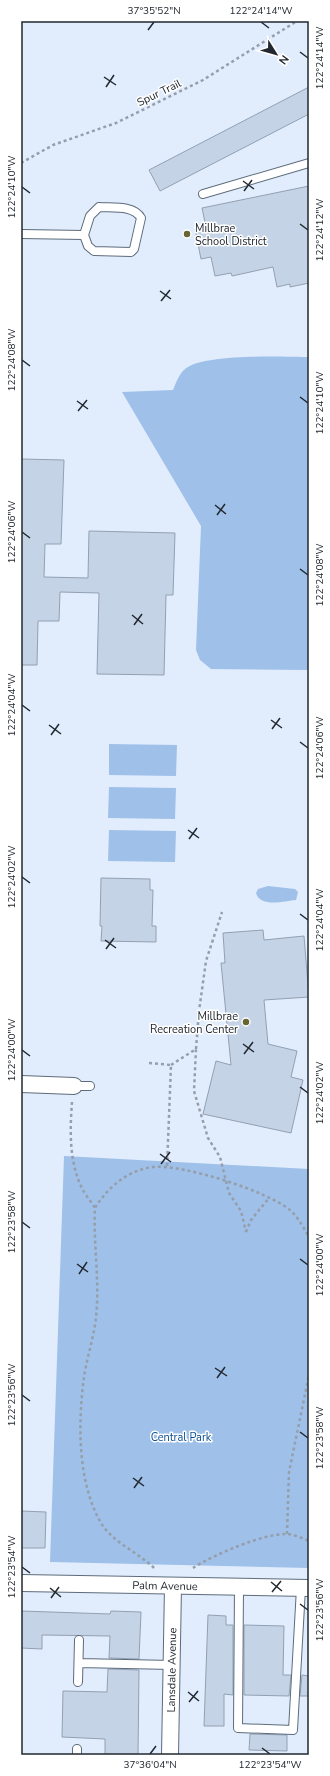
<svg xmlns="http://www.w3.org/2000/svg" width="330" height="1776" viewBox="0 0 330 1776" font-family="'Nunito Sans',sans-serif">
<rect width="100%" height="100%" fill="#e1edfd"/>
<path fill="#9fc0e9" d="M309,357V670L211,669L200,660L196,650L201,526L122,392L173,390C176,383 179,374 185,369C203,353 283,357 309,357Z
M109,744L177,745L176,776L109,775Z
M109,787L176,788L175,819L108,818Z
M109,830L176,831L175,862L108,861Z
M268,886L295,889L298,892L296,900C285,901 260,908 256,893L258,889Z
M64,1156L309,1169V1568L50,1562Z"/>
<path fill="#c4d3e6" stroke="#92a0b3" d="M309,87V114L160,191L149,170Z
M309,186V283L290,287V284L277,287L273,267L232,276L231,273L215,276L211,257L201,259L195,229L206,227L202,208Z
M21,459L64,460L61,544H45L44,577L88,578L89,531L175,533L173,595H166L164,675L97,674L99,593L60,592L59,621H38L37,665H21Z
M101,878L150,879V890H153L152,926H156V942L101,941L102,926H100Z
M263,930L264,940L304,936L309,997L264,1000L268,1044L297,1051L291,1077L303,1080L291,1133L203,1114L216,1061L231,1065L221,963H225L223,933Z
M21,1511L46,1512L45,1548H21Z
M21,1611L110,1614L111,1611L141,1612L139,1659L109,1658L110,1636L42,1635V1649L21,1648Z
M208,1615L226,1616V1625H233V1695L224,1694V1726H204Z
M244,1625L284,1626L283,1675H291L289,1696L244,1695Z
M108,1669L139,1670L138,1755H105V1739L62,1737L63,1691L107,1692Z
M302,1675L309,1676V1696H300Z
M250,1734L287,1735V1751L249,1750Z"/>
<g fill="none" stroke-linecap="round" stroke-linejoin="round">
<g stroke="#5d6b7b" stroke-width="10">
<path id="lane" d="M203,194L309,163
M99,207C113,208 134,205 141,218L134,249L131,252L94,251L88,246L84,235L90,216Z
M21,234L84,235
M74,1086H90
M239,1587L238,1728L293,1730L301,1588
M79,1663L172,1665
M78,1682L79,1640
M77,1755V1749"/>
</g>
<g stroke="#5d6b7b" stroke-width="18">
<path id="street" d="M21,1084L74,1086
M21,1583L309,1588
M170,1755L173,1586"/>
</g>
<path stroke="#959eab" stroke-width="2.5" stroke-dasharray="3 3" stroke-linecap="butt" d="M21,163L53,145L116,123L203,80L297,21
M196,1049L199,1011L206,961L222,912
M149,1063L171,1065L167,1167
M171,1065L196,1049L194,1091L208,1138L220,1157L229,1193L241,1211L246,1232
M72,1102C70,1129 69,1158 80,1184C83,1192 90,1200 95,1208
M246,1232L251,1220L269,1198
M287,1534L289,1472L309,1375
M154,1568C138,1552 113,1543 101,1523C77,1481 78,1423 84,1377C87,1357 94,1337 96,1317C100,1280 93,1244 95,1208C108,1187 128,1170 153,1167C183,1164 267,1191 290,1210C298,1217 303,1227 309,1237
M193,1568C213,1555 262,1534 286,1534C293,1534 302,1538 309,1541"/>
<use href="#lane" stroke="#fff" stroke-width="8"/>
<use href="#street" stroke="#fff" stroke-width="16"/>
</g>
<path fill="none" stroke="#22282f" stroke-width="1.5" d="M261,22L269,28M148,30L154,22M300,52L308,58M104,77L116,85M106,87L114,75M243,181L254,189M22,187L30,193M244,191L252,180M300,224L308,230M160,291L171,299M161,301L170,290M22,360L30,366M300,397L308,403M77,401L88,409M78,411L87,400M215,505L226,514M217,515L225,504M22,532L30,538M300,569L308,575M132,615L143,624M134,625L142,614M22,705L30,711M271,720L282,728M49,725L61,734M272,729L280,718M51,735L59,724M300,742L308,748M188,830L199,838M189,839L197,828M22,877L30,883M300,914L308,920M105,940L116,948M106,949L114,938M243,1044L254,1052M22,1050L30,1056M244,1054L253,1042M300,1087L308,1093M160,1154L171,1162M161,1164L170,1152M22,1222L30,1228M300,1259L308,1265M77,1264L88,1272M79,1274L87,1262M215,1368L227,1376M217,1378L225,1367M22,1395L30,1401M300,1432L308,1438M133,1478L144,1486M134,1488L142,1477M22,1567L30,1573M271,1582L282,1591M50,1588L61,1597M272,1592L281,1581M51,1598L59,1587M300,1604L308,1610M188,1692L199,1701M189,1702L198,1691M262,1748L270,1754M150,1754L156,1746"/>
<g fill="#696532" stroke="#fff" stroke-width="1.5">
<circle cx="187" cy="234" r="4"/>
<circle cx="246" cy="1022" r="4"/>
</g>
<g text-anchor="middle" dominant-baseline="central" stroke-width="3" stroke-linejoin="round" paint-order="stroke">
<g font-size="11" fill="#22282f" stroke="#fff">
<text transform="translate(159 93) rotate(-26)">Spur Trail</text>
<text transform="translate(165 1586) rotate(1)">Palm Avenue</text>
<text transform="translate(172 1670) rotate(-89)">Lansdale Avenue</text>
</g>
<g font-size="11" fill="#22282f" stroke="#fff" text-anchor="start">
<text x="195" y="228">Millbrae<tspan x="195" dy="13">School District</tspan></text>
<text x="238" y="1016" text-anchor="end">Millbrae<tspan x="238" dy="13">Recreation Center</tspan></text>
</g>
<g font-size="11" fill="#0b4d91" stroke="#fff">
<text x="181" y="1437">Central Park</text>
</g>
</g>
<rect width="330" height="1776" fill="none" stroke="#ffffff" stroke-width="44"/>
<g transform="translate(276 54) rotate(127)" stroke="#ffffff" stroke-width="3" paint-order="stroke">
<path d="M0-3L7 15L0 10L-7 15Z" fill="#22282f"/>
<text y="-6" font-size="11" font-weight="bold" text-anchor="middle" fill="#22282f">N</text>
</g>
<rect x="22" y="22" width="286" height="1732" fill="none" stroke="#22282f" stroke-width="1.5"/>
<g font-size="10" text-anchor="middle" fill="#22282f">
<text x="154" y="14">37°35'52"N</text>
<text x="261" y="14">122°24'14"W</text>
<text transform="translate(319 58) rotate(-90)" y="4">122°24'14"W</text>
<text transform="translate(11 187) rotate(-90)" y="4">122°24'10"W</text>
<text transform="translate(319 230) rotate(-90)" y="4">122°24'12"W</text>
<text transform="translate(11 360) rotate(-90)" y="4">122°24'08"W</text>
<text transform="translate(319 403) rotate(-90)" y="4">122°24'10"W</text>
<text transform="translate(11 532) rotate(-90)" y="4">122°24'06"W</text>
<text transform="translate(319 575) rotate(-90)" y="4">122°24'08"W</text>
<text transform="translate(11 705) rotate(-90)" y="4">122°24'04"W</text>
<text transform="translate(319 748) rotate(-90)" y="4">122°24'06"W</text>
<text transform="translate(11 877) rotate(-90)" y="4">122°24'02"W</text>
<text transform="translate(319 920) rotate(-90)" y="4">122°24'04"W</text>
<text transform="translate(11 1050) rotate(-90)" y="4">122°24'00"W</text>
<text transform="translate(319 1093) rotate(-90)" y="4">122°24'02"W</text>
<text transform="translate(11 1222) rotate(-90)" y="4">122°23'58"W</text>
<text transform="translate(319 1265) rotate(-90)" y="4">122°24'00"W</text>
<text transform="translate(11 1395) rotate(-90)" y="4">122°23'56"W</text>
<text transform="translate(319 1438) rotate(-90)" y="4">122°23'58"W</text>
<text transform="translate(11 1567) rotate(-90)" y="4">122°23'54"W</text>
<text transform="translate(319 1610) rotate(-90)" y="4">122°23'56"W</text>
<text x="150" y="1768">37°36'04"N</text>
<text x="270" y="1768">122°23'54"W</text>
</g>
</svg>
